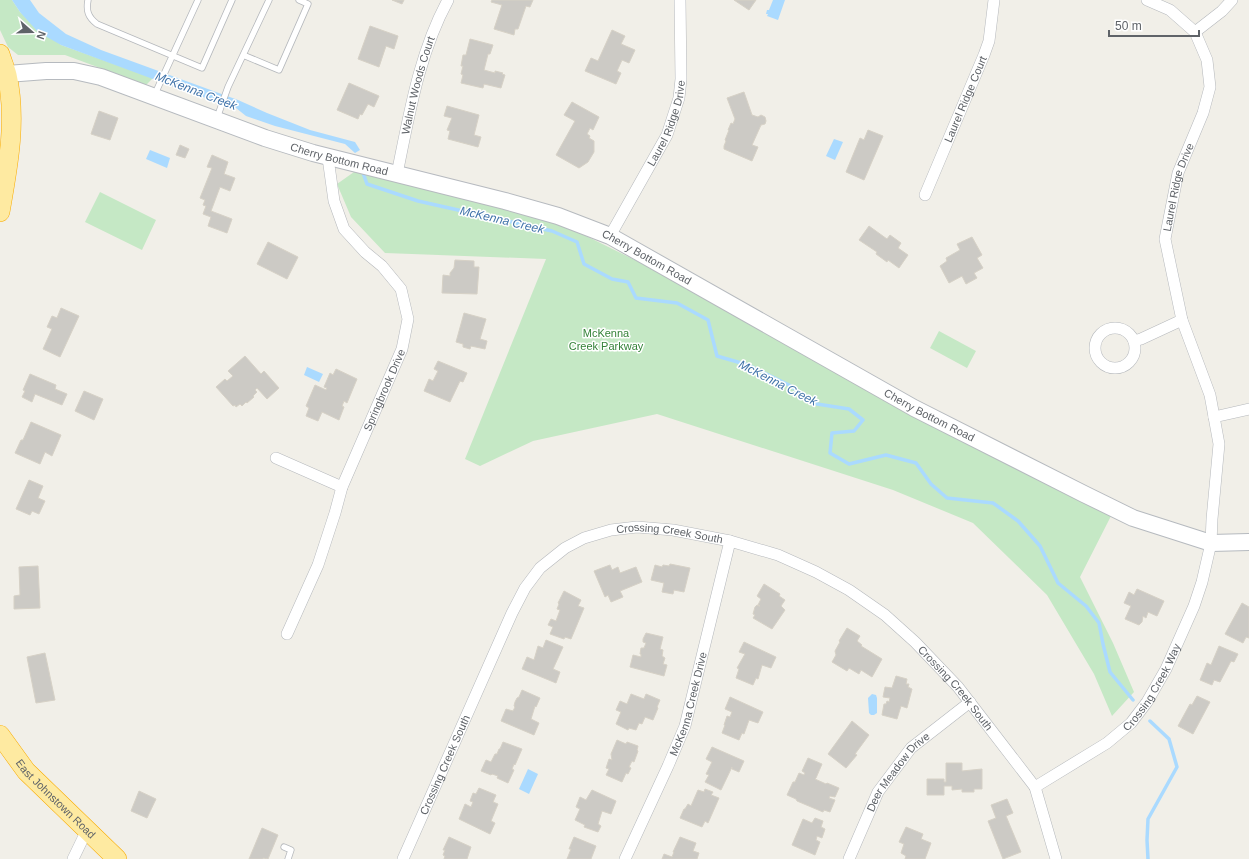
<svg xmlns="http://www.w3.org/2000/svg" width="1249" height="859" viewBox="0 0 1249 859" font-family="Arial,sans-serif">
<rect width="100%" height="100%" fill="#f1efe8"/>
<path fill="#c5e8c5" d="M0,0H12L20,12L61,45L153,78L146,85L65,55H18L8,47L0,30Z
M354,172L466,198L566,226L655,270L932,423L1111,516L1080,577L1113,643L1134,692L1112,716L1094,674L1047,595L973,523L893,490L657,414L533,441L480,466L465,459L546,259L385,253L351,217L337,184Z
M100,192L156,220L142,250L85,222Z
M939,331L976,351L967,368L930,348Z"/>
<path fill="#aadaff" d="M12,0H30L39,13L66,34L101,50L238,100L267,113L310,130L355,142L360,150L355,153L345,144L275,126L246,116L236,108L188,92L61,45L38,32L20,12Z
M773,0H785L778,20L767,16L768,14H766L767,10H769Z
M834,139L843,142L835,160L826,156Z
M150,150L170,158L167,168L146,159Z
M307,367L323,374L319,382L304,375Z
M872,694L876,695L877,698V713L874,715H871L869,713L868,698Z
M528,769L538,774L529,794L519,789Z"/>
<g fill="none" stroke-linecap="round" stroke-linejoin="round">
<path stroke="#aadaff" stroke-width="3.5" d="M362,170L367,184L418,201L552,231L577,242L584,264L612,279L628,282L636,298L677,303L708,320L717,356L748,365L789,385L817,404L849,409L863,420L854,431L832,433L830,453L849,464L886,455L916,463L931,484L947,498L993,503L1018,521L1040,546L1058,583L1086,606L1099,623L1103,644L1110,672L1133,700
M1148,859L1147,840L1148,819L1177,767L1169,739L1150,721"/>
</g>
<path fill="#cccac5" stroke="#d6d1c6" d="M392,0H404L402,4Z
M492,0H533L530,7L526,6L518,29H515L514,35L494,29L502,5L491,2Z
M734,0H756L749,10Z
M370,26L398,36L394,49L386,46L379,67L358,59Z
M612,30L625,36L621,44L635,50L629,63L622,60L617,71L621,73L616,84L585,71L591,58L598,61Z
M470,39L493,45L490,54H488L484,70L495,73V71L503,73L502,74L505,75L501,88L484,84L483,88L461,83L463,75L461,74L463,66H461L463,55H466Z
M349,83L379,96L374,107L368,104L362,115L360,114L358,119L337,110Z
M744,92L752,115L758,117L761,115L765,117L766,121L765,124L761,125L752,145L758,147L752,161L724,149V146L726,141L725,140L729,130H728L731,123L733,124L735,119L727,98Z
M572,102L599,117L593,130L590,128L587,134L590,136L589,138L594,141V152L588,162L579,168L556,155L575,121L564,115Z
M447,106L479,115L474,135L481,137L478,147L448,139L450,131L447,130L452,118L444,116Z
M99,111L118,118L110,140L91,134Z
M868,130L883,136L864,180L846,172L860,138L864,140Z
M180,145L189,149L185,158L176,155Z
M212,155L228,162L224,174L235,178L230,191L220,187L211,211L232,219L227,233L208,226L211,217L203,214L206,206L203,205L205,200L200,198L212,168L207,167Z
M869,226L887,239L890,235L901,243L898,248L908,255L899,268L888,260L887,262L876,254L877,252L859,240Z
M972,237L982,255L977,258L983,268L974,273L977,278L966,284L962,276L949,283L940,266L947,261L946,258L960,250L957,244Z
M268,242L298,257L287,279L257,264Z
M455,260L474,261V267H479L477,294L442,293L443,275L450,276V273L454,268Z
M61,308L79,316L60,357L43,349L52,329L47,327L52,316L57,318Z
M464,313L486,319L480,339L487,341L485,349L471,346L470,349L463,347V344L456,342Z
M245,356L261,374L264,371L279,388L267,399L257,388L255,390L257,392L253,396L254,397L247,403L246,402L242,406L240,404L236,407L235,405L233,406L216,387L225,379L227,381L233,376L228,371Z
M438,361L467,373L463,382L460,381L450,402L424,391L429,379L433,381L438,371L434,369Z
M336,369L357,379L347,403L344,401L342,406L344,407L339,420L322,412L318,421L306,416L309,408L306,406L315,385L326,390L327,388L324,387L330,373L333,375Z
M30,374L56,385L55,389L67,394L62,405L35,394L32,402L22,397L25,391L23,390Z
M84,391L103,399L94,420L75,411Z
M31,422L61,435L52,456L45,452L40,464L15,453L21,440H23Z
M29,480L43,486L38,498L45,501L39,514L32,511L30,515L16,509Z
M670,564L690,568L684,592L674,590L673,594L662,592L664,583L651,580L655,565L662,567L663,565L669,566Z
M610,565L612,570L618,567L620,573L636,567L642,582L620,591L623,597L611,602L608,595L605,597L594,571Z
M38,566L40,608L14,609V596L20,595L19,567Z
M764,584L780,594L779,596L785,600L781,606L785,610L772,629L753,618L755,615L753,614L755,607L757,605L759,606H760L758,605L761,599L757,596Z
M1137,589L1164,601L1157,616L1148,612L1146,618L1143,616L1142,622L1139,625L1125,619L1131,606L1124,603L1129,592L1134,595Z
M564,591L581,600L578,606L584,608L571,639L565,637L564,639L550,634L553,627L548,625L551,619L556,621L560,610L557,609L559,604L558,603Z
M1242,603L1249,607V638L1246,637L1243,643L1225,634Z
M847,628L860,636L857,641L862,645L861,646L882,659L872,677L861,670L859,674L849,668L847,671L832,662L836,655L835,651L840,642L839,641Z
M646,633L663,637L660,649L663,650L662,656L665,658L663,664L667,665L664,676L630,667L633,655L641,657V654H640L641,648H644L646,643L643,642V639Z
M546,640L563,647L553,669L560,672L556,683L522,669L527,657L534,660L538,646L543,648Z
M744,642L776,657L771,668L762,665L758,679L756,678L753,685L736,678L739,669L737,668L745,654L739,652Z
M1219,646L1238,654L1234,662L1231,661L1220,682L1214,680L1212,685L1200,680L1207,663L1211,665Z
M45,653L55,700L36,703L27,657Z
M896,676L907,679L906,684H909L908,687L912,689L907,708L901,706L897,719L882,715L884,704H886L887,701L889,702L890,698L883,697L885,687L892,688Z
M522,690L540,698L536,707L535,706L531,719L539,723L534,735L501,721L506,709L513,711L515,707L514,706L515,702L517,698L519,697Z
M631,694L644,699L646,694L660,700L657,707L658,708L653,720L645,717L642,724L639,723L636,730L629,728L628,730L616,724L621,712L616,710L620,701L627,704Z
M1197,696L1210,702L1193,734L1178,726L1190,704L1192,705Z
M730,697L763,712L758,723L749,720L744,734L742,733L739,740L722,733L725,725H724L727,716L730,717L732,712L725,709Z
M852,721L869,735L855,754L857,755L846,768L828,754Z
M617,740L626,744L627,742L638,746L637,750L638,751L634,762L632,761L629,767L631,768L628,774L626,773L622,782L606,775L609,769L606,768L609,759L612,760L611,754Z
M503,742L522,749L515,765L514,764L512,769L514,770L508,783L497,778L498,776L492,774L491,775L481,771L486,760L491,762L495,754H497L499,749H500Z
M712,747L744,761L739,772L732,769V767L721,790L705,782L709,775L706,774L712,762L706,759Z
M808,758L822,764L816,778L815,779L826,784L827,783L839,788L835,797L830,796L829,798L835,800L830,812L824,810L823,812L797,801L796,799L787,795L793,782H795L799,773L804,775L805,773L802,771Z
M946,763H962V771L982,769V789H974V792H962V789L952,790V786H944V795H927V779H944V782H946Z
M479,788L496,795L493,802L498,804L491,821L495,823L490,834L459,819L465,804L471,807L473,802L470,801L473,793L476,794Z
M705,789L713,792L711,795L719,798L708,823L705,821L702,827L680,818L684,809H685L688,804L691,806L698,790L704,792Z
M592,790L616,801L611,814L602,811L598,824L601,826L598,832L584,827L585,825L575,820L580,809L576,807L580,797L586,800Z
M139,791L156,799L147,818L131,811Z
M1007,799L1013,813L1006,816L1021,852L1003,859L988,821L996,818L991,805Z
M815,818L823,821L821,827L825,829L822,838L817,836L816,840L820,842L815,855L792,845L803,819L812,823Z
M906,827L923,834L921,839L931,843L925,859H905L906,856L901,853L904,844L899,842Z
M262,828L278,835L268,859L263,858V859H249Z
M449,837L471,847L467,859H444L445,856L443,855L445,850H443Z
M574,837L596,846L591,859H567L571,849H569Z
M680,837L696,843L693,851L699,853L697,859H662L664,854L672,857L674,852H673Z"/>
<g fill="none" stroke-linecap="round" stroke-linejoin="round">
<g stroke="#b5b8bc" stroke-width="7">
<path id="service" d="M88,0C86,11 88,17 97,24L202,68L232,0
M243,55L279,70L308,4L299,0
M154,96L198,0
M217,118L228,87L269,0
M284,847L291,850L288,859"/>
</g>
<g stroke="#b5b8bc" stroke-width="12">
<g id="minor">
<path d="M1195,32L1222,11L1232,0"/>
<path id="s1" d="M397,174C409,116 419,53 448,0"/>
<path id="s2" d="M925,195L984,55L989,41L994,0"/>
<path id="s3" d="M610,236L667,135L679,98L681,79L680,0"/>
<circle cx="1115" cy="348" r="20"/>
<path d="M1134,341L1141,339L1182,320"/>
<path d="M1214,417L1249,409"/>
<path d="M276,458L342,487"/>
<path id="s4" d="M287,634L318,565L335,513L342,487L402,349L408,319L401,289L382,266L365,252L344,229L334,201L328,158"/>
<path id="s5" d="M1035,787L1107,743L1131,723L1147,702L1166,669L1194,606L1202,582L1211,543L1212,519L1219,444L1210,395L1182,320L1165,239L1178,173L1203,113L1210,87L1207,60L1195,32L1170,10L1147,0"/>
<path d="M73,859L87,830"/>
<path id="s6" d="M403,859L512,613L525,588L540,568L565,548L584,538L611,530L637,527L673,530L730,541L778,555L816,572L849,590L885,615L915,642L958,687L1035,787L1056,859"/>
<path id="s7" d="M625,859L668,766L685,726L730,541"/>
<path id="s8" d="M849,859L878,792L911,748L970,702"/>
</g>
</g>
<g stroke="#b6babf" stroke-width="18">
<g id="secondary">
<path id="s9" d="M7,74L46,71H74L101,77L265,138L313,153L505,201L558,216L610,236L914,408L1084,494L1133,518L1211,543L1249,542"/>
</g>
</g>
<g stroke="#f9ab00" stroke-width="20">
<g id="trunk">
<path d="M0,54C2,61 5,68 7,75C17,120 8,167 0,212"/>
<path id="s10" d="M0,735L26,771L117,859"/>
</g>
</g>
<use href="#service" stroke="#fff" stroke-width="5.5"/>
<use href="#minor" stroke="#fff" stroke-width="11"/>
<use href="#secondary" stroke="#fff" stroke-width="16"/>
<use href="#trunk" stroke="#feeaa1" stroke-width="19"/>
</g>
<g text-anchor="middle" dominant-baseline="central" stroke-width="3" stroke-linejoin="round" paint-order="stroke">
<g font-size="11" fill="#5f6368" stroke="#fff">
<text stroke="none"><textPath href="#s1" startOffset="91">Walnut Woods Court</textPath></text>
<text stroke="none"><textPath href="#s2" startOffset="104">Laurel Ridge Court</textPath></text>
<text stroke="none"><textPath href="#s3" startOffset="127">Laurel Ridge Drive</textPath></text>
<text stroke="none"><textPath href="#s9" startOffset="347">Cherry Bottom Road</textPath></text>
<text stroke="none"><textPath href="#s5" startOffset="680">Laurel Ridge Drive</textPath></text>
<text stroke="none"><textPath href="#s9" startOffset="671">Cherry Bottom Road</textPath></text>
<text stroke="none"><textPath href="#s4" startOffset="263">Springbrook Drive</textPath></text>
<text stroke="none"><textPath href="#s9" startOffset="995">Cherry Bottom Road</textPath></text>
<text stroke="none"><textPath href="#s6" startOffset="463">Crossing Creek South</textPath></text>
<text stroke="none"><textPath href="#s5" startOffset="157">Crossing Creek Way</textPath></text>
<text stroke="none"><textPath href="#s6" startOffset="799">Crossing Creek South</textPath></text>
<text stroke="none"><textPath href="#s7" startOffset="168">McKenna Creek Drive</textPath></text>
<text stroke="none"><textPath href="#s6" startOffset="103">Crossing Creek South</textPath></text>
<text stroke="none"><textPath href="#s8" startOffset="101">Deer Meadow Drive</textPath></text>
<text stroke="none"><textPath href="#s10" startOffset="85">East Johnstown Road</textPath></text>
</g>
<g font-size="11" fill="#348238" stroke="#fff">
<text x="606" y="333">McKenna<tspan x="606" dy="13">Creek Parkway</tspan></text>
</g>
<g font-size="12" font-style="italic" fill="#4174aa" stroke="#fff">
<text transform="translate(196 91) rotate(21)">McKenna Creek</text>
<text transform="translate(502 220) rotate(13)">McKenna Creek</text>
<text transform="translate(778 383) rotate(27)">McKenna Creek</text>
</g>
</g>
<g transform="translate(32 32) rotate(110)" stroke="#ffffff" stroke-width="3" paint-order="stroke">
<path d="M0-3L7 15L0 10L-7 15Z" fill="#5f6368"/>
<text y="-6" font-size="11" font-weight="bold" text-anchor="middle" fill="#5f6368">N</text>
</g>
<path d="M1109 30v6h90v-6" fill="none" stroke="#5f6368" stroke-width="2"/>
<text x="1115" y="30" font-size="12" fill="#5f6368" stroke="#ffffff" stroke-width="3" paint-order="stroke">50 m</text>
</svg>
